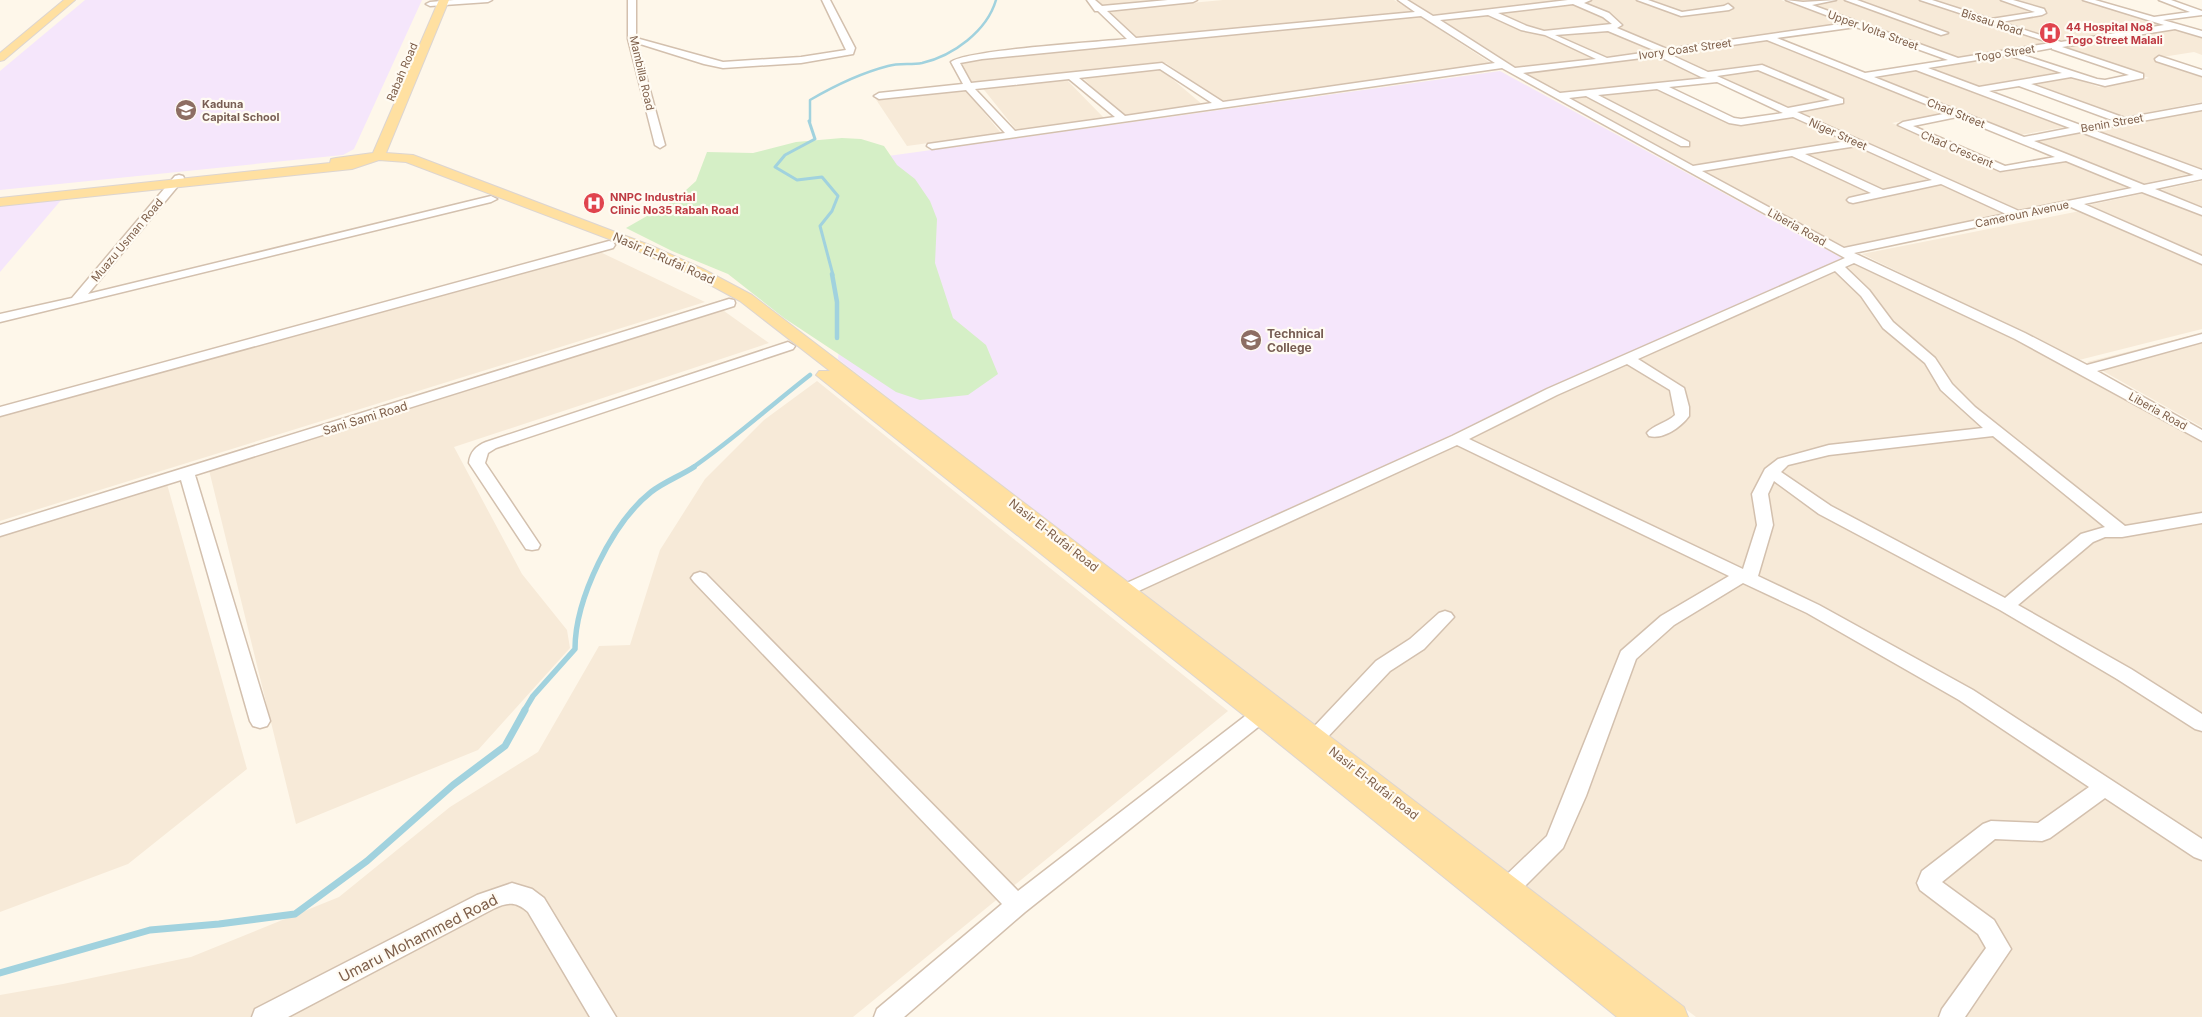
<svg xmlns="http://www.w3.org/2000/svg" width="2202" height="1017" viewBox="0 0 2202 1017" font-family="Inter,sans-serif">
<rect width="100%" height="100%" fill="#fef7ea"/>
<path fill="#f7ead8" d="M1093,0H1174L1102,8Z
M1223,0H1394L1414,12L1138,39L1104,11Z
M1408,0H1781L1844,23L1608,57L1514,68Z
M1793,0H2082L2164,24L1954,58Z
M1419,16L1492,64L1220,101L1166,63L972,83L959,62Z
M2175,27L2202,35V55L2194,52L2156,58L2202,74V102L2117,118L2017,82L1972,89L2070,126L2020,135L1870,77L2010,55L2099,87L2149,78L2059,48Z
M1765,39L1948,113L1892,123L2005,172L2063,160L2128,187L2019,210L1792,111L1845,101L1757,64L1708,71L1668,53Z
M1655,55L1708,79L1658,88L1738,125L1794,116L2006,214L1838,248L1524,73Z
M1157,66L1203,105L1122,116L1081,76Z
M1762,68L1838,101L1788,110L1710,74Z
M1063,76L1105,119L1017,131L981,86Z
M963,87L1001,133L907,146L875,98Z
M2202,108V173L2087,130Z
M2079,130L2193,173L2141,184L2029,140Z
M2202,181V258L2080,207Z
M2080,211L2202,264V329L2079,360L1862,254Z
M598,251L705,302L0,521V416Z
M1857,263L2071,365L2202,439V1017H1696L1136,589L1775,294Z
M717,306L769,343L454,447L522,574L567,630L570,648L478,750L296,824L208,466Z
M2202,333V427L2087,362Z
M817,381L1228,711L853,1017H0V995L63,984L191,957L339,897L450,807L538,752L599,646L630,645L660,550L705,479L764,420Z
M167,484L247,769L128,864L0,912V535Z"/>
<path fill="#f5e6fb" d="M85,0H422L354,149L343,155L0,190V71Z
M1500,71L1842,258L1131,584L838,359L841,321L823,165Z
M62,199L0,272V205Z"/>
<path fill="#d5efc6" d="M842,138L861,139L884,146L897,165L915,179L930,201L937,219L935,263L953,318L986,345L998,374L968,395L920,400L896,392L784,318L728,274L672,251L626,228L675,200L696,181L707,152L753,153L796,142Z"/>
<g fill="none" stroke-linecap="round" stroke-linejoin="round">
<path stroke="#a1d2de" stroke-width="2.5" d="M810,122V100C834,86 861,73 888,66C899,63 911,65 922,63C953,56 987,31 996,0"/>
<path stroke="#a1d2de" stroke-width="3" d="M809,121L815,139L785,155L775,167L797,180L822,177L838,196L832,211L820,226L833,275"/>
<path stroke="#a1d2de" stroke-width="4.5" d="M832,274L837,302V338
M692,468C734,439 770,406 810,375"/>
<path stroke="#a1d2de" stroke-width="5.5" d="M524,711L533,696L575,649C575,599 612,523 651,492C664,482 680,476 694,467"/>
<path stroke="#a1d2de" stroke-width="7" d="M0,973L150,930L219,924L295,914L367,861L453,785L505,746L525,710"/>
<g stroke="#d3c0ae" stroke-width="3">
<path id="minor" d="M454,0H492L488,2L430,6L426,4L430,2Z
M628,0H636V38L723,62L801,57L846,50L822,0H830L855,48L853,54L801,63L723,68L704,64L637,43L665,145L660,148L655,145L628,39Z
M1087,0H1095L1102,6L1168,0H1197L1193,2L1107,11L1136,38L1415,12L1398,0H1407L1433,16L1568,0H1591L1584,3L1609,13L1622,25L1617,28L1667,49L1847,23L1786,0L1803,2L1836,0L1812,5L1958,58L2051,43L1920,0H1932L1991,19L2035,12L2001,0H2013L2044,9L2046,13L2042,15L2001,22L2061,42L2164,25L2083,0H2095L2154,17L2190,12L2159,0H2171L2202,11V15L2163,20L2202,31V37L2175,29L2062,47L2143,74V78L2105,86L2071,77L2031,84L2125,118L2202,104V110L2093,130L2202,170V179L2155,189L2202,208V215L2142,192L2084,204L2202,256V264L2071,207L1854,253L2025,333L2087,365L2202,334V342L2097,371L2202,430V441L2015,339L1854,263L1845,267L1869,290L1893,322L1935,358L1952,384L1975,407L2125,526L2202,513V523L2122,537H2105L2093,542L2018,605L2131,669L2202,714V731L2195,729L2117,679L2000,610L1819,514L1774,481L1768,494L1773,525L1758,576L1819,605L1973,690L2202,839V860L2194,857L2105,798L2050,838L2042,841L1995,839L1942,882L1994,920L2011,949L1965,1017H1939L1942,1009L1986,948L1978,934L1920,890L1917,883L1922,871L1983,824L1991,821L2038,823L2089,787L1959,700L1807,613L1743,583L1674,625L1636,659L1586,796L1563,848L1517,894L1509,897L1501,894L1498,887L1501,880L1547,836L1621,651L1661,616L1729,576L1457,445L1132,594L1126,596L1120,594L1117,590L1120,586L1452,436L1547,389L1845,258L1502,68L932,149L927,146L928,144L1005,133L966,90L879,99L874,96L879,93L963,84L951,62C966,50 1099,42 1127,39L1098,11H1095ZM1573,4L1603,17L1612,24L1544,31L1527,26L1498,13ZM1488,15L1521,30L1545,35L1596,59L1515,68L1440,20ZM1421,16L1495,63L1223,102L1162,63L971,83L960,63L982,59ZM1856,27L1948,60L1865,73L1777,38ZM1608,31L1656,51L1607,58L1555,35ZM1767,40L1948,113L1903,122L1898,125L2000,171L2066,161L2132,188L2019,211L1797,112L1843,103V99L1762,65L1708,72L1669,54ZM2052,48V49L2129,75L2105,80L2097,79L2020,54ZM2008,55L2062,73L1979,87L1928,68ZM1658,56L1701,77L1707,78L1560,93L1523,73ZM1160,69L1212,103L1125,116L1079,78ZM1758,70L1830,100L1788,108L1717,76ZM1916,70L2070,128L2024,137L1874,77ZM1069,79L1115,117L1015,131L975,89ZM1717,82L1783,113L1741,119L1734,118L1669,87ZM2019,86L2112,120L2083,126L1989,91ZM1657,89L1729,123L1741,125L1793,117L1847,141L1693,166L1569,98L1586,96L1681,146H1689V142L1598,95ZM1957,117L2055,157L2005,166L1913,126ZM2081,132L2194,175L2144,185L2034,141ZM1857,146L1932,180L1883,190L1805,154ZM1792,156L1871,193L1849,198L1847,200L1849,202L1853,203L1941,184L2006,214L1844,248L1702,171ZM1835,271L1861,296L1883,328L1925,363L1941,390L1983,428L1829,445L1778,459L1765,469L1752,494L1757,525L1743,569L1469,439L1557,395L1627,364L1670,390L1675,415C1667,423 1653,425 1647,433L1649,436C1663,440 1681,427 1689,416V407L1684,388L1638,359ZM1993,436L2105,527L2081,534L2005,598L1831,506L1781,472L1788,465L1829,455Z
M1637,0H1648L1682,12L1724,6L1728,4L1733,8L1729,10L1681,16Z
M1845,0H1857L1948,33L1941,35Z
M2159,56L2202,70V76L2156,61L2155,59Z
M179,175L183,176L184,178L183,180L88,294L491,196L497,199L491,202L0,322V314L72,298L175,176Z
M609,241L613,242L615,245L613,248L0,416V407Z
M729,299L734,300L735,303L734,306L195,475L270,721L267,726L260,728L253,726L250,721L181,480L0,536V525Z
M788,342L795,346L793,349L496,448L488,453L485,463L540,545L538,549L532,550L526,549L469,463C470,452 476,446 486,442Z
M700,572L706,574L1018,891L1253,710L1260,708L1267,710L1270,715L1267,720L1025,912L904,1017H874L877,1009L1002,904L694,582L691,578L694,574Z
M1445,611L1451,613L1454,617L1424,649L1390,671L1322,743L1315,746L1308,743L1305,738L1308,733L1376,661L1410,639L1439,613Z
M512,883L532,889L544,898L616,1017H590L528,912C516,901 507,902 493,909L288,1017H252L255,1009L477,895Z"/>
</g>
<g stroke="#ddd5d0" stroke-width="2">
<path id="major" d="M64,0H75L4,60L0,61V53Z
M439,0H449L386,153L413,155L652,246L703,269L752,295L1684,1007L1688,1017H1617L1251,721L816,375L819,371H830L740,301L692,275L617,242L406,162L379,160L352,169L0,206V198L330,163L331,159L336,158L373,153Z"/>
</g>
<use href="#minor" fill="#fff" fill-rule="evenodd"/>
<use href="#major" fill="#ffe0a1" fill-rule="evenodd"/>
</g>
<defs>
<g id="hospital-disc" transform="scale(1.125)"><circle r="9.5" fill="#e0444e" stroke="#fffbf3"/><path d="M-5-5h3v3.5h4V-5h3V5h-3V1.5h-4V5h-3Z" fill="#fff"/></g>
<g id="school-disc" transform="scale(1.125)"><circle r="9.5" fill="#8d6e63" stroke="#fffbf3"/><path d="M0-5L7-2L0 1L-7-2ZM-4 1L0 2.5L4 1V4Q0 6-4 4Z" fill="#fff"/></g>
<g id="university-disc" transform="scale(1.125)"><circle r="9.5" fill="#8d6e63" stroke="#fffbf3"/><path d="M0-5L7-2L0 1L-7-2ZM-4 1L0 2.5L4 1V4Q0 6-4 4Z" fill="#fff"/></g>
</defs>
<g fill-rule="evenodd">
<use href="#hospital-disc" x="2050" y="33"/>
<use href="#school-disc" x="186" y="110"/>
<use href="#hospital-disc" x="594" y="203"/>
<use href="#university-disc" x="1251" y="340"/>
</g>
<g text-anchor="middle" dominant-baseline="central" stroke-width="4.5" stroke-linejoin="round" paint-order="stroke">
<g font-size="11" fill="#7d5e49" stroke="#fffbf3">
<text transform="translate(1992 22) rotate(18)">Bissau Road</text>
<text transform="translate(1873 30) rotate(20)">Upper Volta Street</text>
<text transform="translate(1685 49) rotate(-8)">Ivory Coast Street</text>
<text transform="translate(2005 53) rotate(-9)">Togo Street</text>
<text transform="translate(402 72) rotate(-67)">Rabah Road</text>
<text transform="translate(642 73) rotate(77)">Mambilla Road</text>
<text transform="translate(1956 113) rotate(22)">Chad Street</text>
<text transform="translate(2112 123) rotate(-10)">Benin Street</text>
<text transform="translate(1838 134) rotate(24)">Niger Street</text>
<text transform="translate(1957 149) rotate(23)">Chad Crescent</text>
<text transform="translate(2022 214) rotate(-12)">Cameroun Avenue</text>
<text transform="translate(1797 227) rotate(29)">Liberia Road</text>
<text transform="translate(127 240) rotate(-50)">Muazu Usman Road</text>
<text transform="translate(2158 411) rotate(29)">Liberia Road</text>
</g>
<g font-size="11" font-weight="bold" fill="#be3a42" stroke="#fffbf3" text-anchor="start">
<text x="2066" y="27">44 Hospital No8<tspan x="2066" dy="13">Togo Street Malali</tspan></text>
<text x="610" y="197">NNPC Industrial<tspan x="610" dy="13">Clinic No35 Rabah Road</tspan></text>
</g>
<g font-size="11" font-weight="bold" fill="#785e54" stroke="#fffbf3" text-anchor="start">
<text x="202" y="104">Kaduna<tspan x="202" dy="13">Capital School</tspan></text>
</g>
<g font-size="12" fill="#7d5e49" stroke="#fffbf3">
<text transform="translate(664 258) rotate(24)">Nasir El-Rufai Road</text>
<text transform="translate(365 418) rotate(-17)">Sani Sami Road</text>
<text transform="translate(1054 535) rotate(38)">Nasir El-Rufai Road</text>
<text transform="translate(1374 783) rotate(38)">Nasir El-Rufai Road</text>
</g>
<g font-size="12" font-weight="bold" fill="#785e54" stroke="#fffbf3" text-anchor="start">
<text x="1267" y="333">Technical<tspan x="1267" dy="14">College</tspan></text>
</g>
<g font-size="15" fill="#7d5e49" stroke="#fffbf3">
<text transform="translate(418 938) rotate(-27)">Umaru Mohammed Road</text>
</g>
</g>
</svg>
